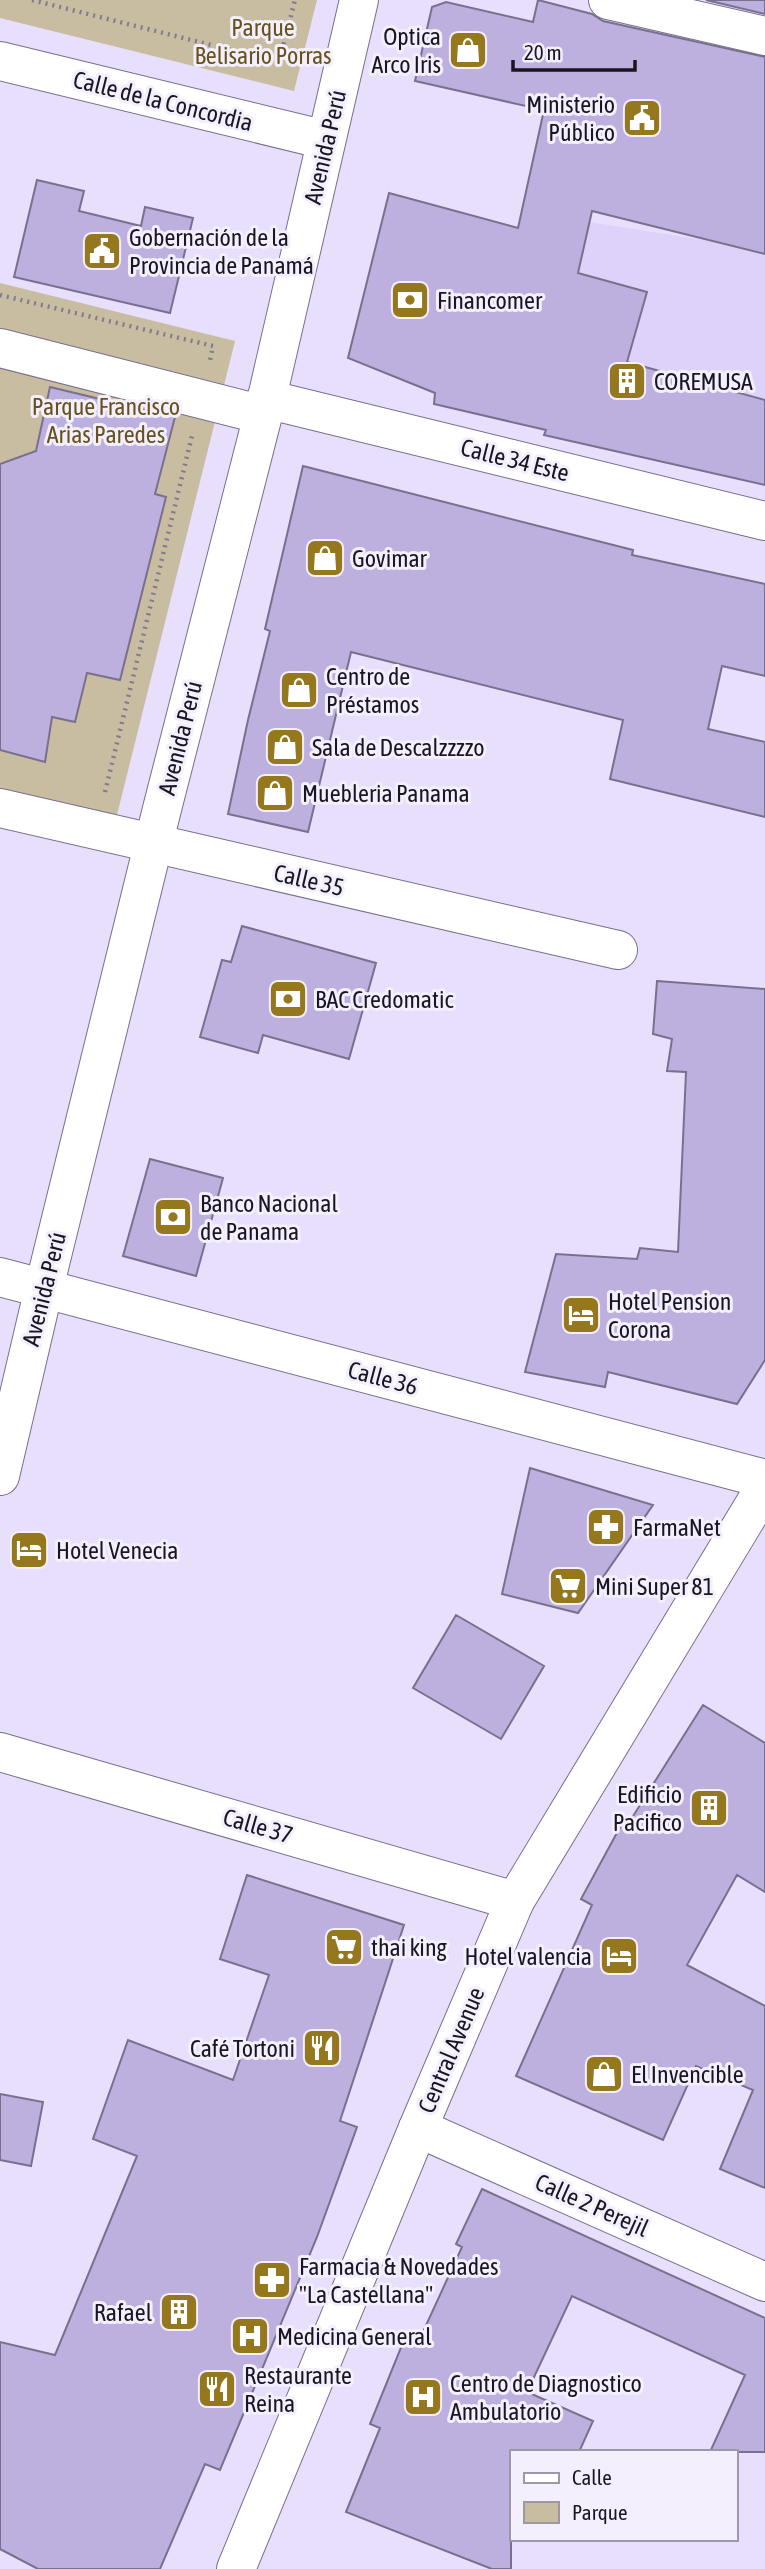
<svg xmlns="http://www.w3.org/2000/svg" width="765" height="2569" viewBox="0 0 765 2569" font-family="'Asap Condensed',sans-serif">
<rect width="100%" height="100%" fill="#e7dffb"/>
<path fill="#ded2fb" d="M757,58L765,59V485L544,435L589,222L710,241Z"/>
<path fill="#c9bda1" d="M0,0H317L294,91L0,18Z
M0,283L235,341L114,827L0,799Z"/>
<path fill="#bdb0de" stroke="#79708e" stroke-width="2" d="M538,0L592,14L603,21L765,57V254L592,211L578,273L647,292L627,362L765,400V485L544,435L546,430L434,404L435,393L348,358L389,193L518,228L544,110L415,81L432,7L446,2L533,22Z
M706,0H765V14Z
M37,180L84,191L79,211L141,226L145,207L193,218L170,313L14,277Z
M50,387L175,417L155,494L166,497L120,680L87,673L75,722L52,717L45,762L0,750V464L36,451Z
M303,466L633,550L632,555L765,584V676L722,666L708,729L765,742V817L610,779L623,720L351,652L308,832L228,814L248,720L270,631L265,629Z
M242,926L376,963L349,1059L263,1035L258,1053L200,1037L222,960L231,962Z
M657,981L765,989V1360L737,1404L608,1372L605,1387L525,1372L556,1254L637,1259L640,1248L678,1252L686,1072L667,1071L672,1039L653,1034Z
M150,1159L223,1178L196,1276L123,1256Z
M530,1468L653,1505L578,1613L502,1594Z
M456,1615L544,1666L501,1739L413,1688Z
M703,1705L765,1743V1892L737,1875L687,1965L765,2006V2188L720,2169L753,2090L696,2066L663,2140L516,2076L592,1905L581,1899L625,1818L630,1821Z
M247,1875L404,1925L340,2121L357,2127L317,2237L220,2470L205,2464L160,2569H38L0,2549V2342L55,2355L137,2156L93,2139L128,2040L233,2080L269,1975L220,1959Z
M0,2094L43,2102L31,2166L0,2160Z
M482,2189L765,2318V2452H710L745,2375L572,2296L527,2392L593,2421L579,2452H511V2569H492L346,2512L380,2428L370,2424L404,2340L417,2345L462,2247L456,2244Z"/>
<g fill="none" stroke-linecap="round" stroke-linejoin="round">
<g stroke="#786f8d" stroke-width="40">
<path id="minor" d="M608,0L765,36
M0,61L326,140
M0,348L263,415
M266,399L765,521
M0,808L618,950
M0,1277L765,1479
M0,1752L515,1901
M418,2128L765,2282"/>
</g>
<g stroke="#786f8d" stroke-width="40">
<path id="major" d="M0,1476L44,1288L162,809L263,415L359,0
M236,2569L418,2128L515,1901L765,1487"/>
</g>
<path stroke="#817b8f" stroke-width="4.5" stroke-dasharray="2 5" stroke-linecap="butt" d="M32,0L279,62L295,0
M0,295L213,346L210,360
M105,792L192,436"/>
<use href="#minor" stroke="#fff" stroke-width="38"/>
<use href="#major" stroke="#fff" stroke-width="38"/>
</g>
<defs>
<g id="shop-square" transform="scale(2.0125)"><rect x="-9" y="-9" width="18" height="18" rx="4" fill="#95771e" stroke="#f3effd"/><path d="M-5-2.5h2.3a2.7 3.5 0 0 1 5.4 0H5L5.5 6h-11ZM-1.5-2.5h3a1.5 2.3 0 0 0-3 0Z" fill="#fff"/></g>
<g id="civic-square" transform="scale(2.0125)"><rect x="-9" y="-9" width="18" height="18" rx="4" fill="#95771e" stroke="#f3effd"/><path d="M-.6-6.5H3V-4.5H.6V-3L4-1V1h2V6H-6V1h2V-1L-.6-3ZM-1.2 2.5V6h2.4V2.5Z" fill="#fff"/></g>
<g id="bank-square" transform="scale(2.0125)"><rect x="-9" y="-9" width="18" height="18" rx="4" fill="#95771e" stroke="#f3effd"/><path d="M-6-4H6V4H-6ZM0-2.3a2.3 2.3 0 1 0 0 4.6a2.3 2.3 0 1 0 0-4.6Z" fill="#fff"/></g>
<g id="building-square" transform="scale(2.0125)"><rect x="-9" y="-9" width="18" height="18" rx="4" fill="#95771e" stroke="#f3effd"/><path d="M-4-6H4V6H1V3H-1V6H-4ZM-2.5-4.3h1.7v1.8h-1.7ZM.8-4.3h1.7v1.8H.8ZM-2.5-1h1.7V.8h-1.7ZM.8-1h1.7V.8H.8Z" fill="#fff"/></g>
<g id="hotel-square" transform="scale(2.0125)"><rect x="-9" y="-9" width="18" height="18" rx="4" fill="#95771e" stroke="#f3effd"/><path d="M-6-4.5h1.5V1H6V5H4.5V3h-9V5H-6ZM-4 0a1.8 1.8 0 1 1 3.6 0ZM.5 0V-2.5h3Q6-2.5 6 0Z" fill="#fff"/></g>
<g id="pharmacy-square" transform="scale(2.0125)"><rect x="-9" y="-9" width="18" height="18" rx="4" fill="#95771e" stroke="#f3effd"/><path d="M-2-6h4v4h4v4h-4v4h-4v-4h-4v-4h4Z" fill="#fff"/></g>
<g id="supermarket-square" transform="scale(2.0125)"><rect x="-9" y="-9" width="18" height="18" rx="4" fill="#95771e" stroke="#f3effd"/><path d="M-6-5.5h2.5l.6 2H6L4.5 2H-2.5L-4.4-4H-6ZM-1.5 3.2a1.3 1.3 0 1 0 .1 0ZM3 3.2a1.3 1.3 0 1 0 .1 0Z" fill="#fff"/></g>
<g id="restaurant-square" transform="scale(2.0125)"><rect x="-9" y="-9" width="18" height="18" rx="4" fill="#95771e" stroke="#f3effd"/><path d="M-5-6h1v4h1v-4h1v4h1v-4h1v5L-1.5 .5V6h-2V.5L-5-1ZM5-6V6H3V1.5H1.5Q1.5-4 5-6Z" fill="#fff"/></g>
<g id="hospital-square" transform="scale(2.0125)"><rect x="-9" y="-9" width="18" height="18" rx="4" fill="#95771e" stroke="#f3effd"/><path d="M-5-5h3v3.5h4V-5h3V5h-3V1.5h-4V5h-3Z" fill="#fff"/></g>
</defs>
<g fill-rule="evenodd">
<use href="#shop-square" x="468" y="50"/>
<use href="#civic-square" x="642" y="118"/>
<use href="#civic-square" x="102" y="251"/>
<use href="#bank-square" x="410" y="300"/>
<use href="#building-square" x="627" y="381"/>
<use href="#shop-square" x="325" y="558"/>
<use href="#shop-square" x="299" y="690"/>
<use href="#shop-square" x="285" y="747"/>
<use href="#shop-square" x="275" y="793"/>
<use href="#bank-square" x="288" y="999"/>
<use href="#bank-square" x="173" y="1217"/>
<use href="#hotel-square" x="581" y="1315"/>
<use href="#pharmacy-square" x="606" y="1527"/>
<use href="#hotel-square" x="29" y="1550"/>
<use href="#supermarket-square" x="568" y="1586"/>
<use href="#building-square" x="709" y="1808"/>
<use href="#supermarket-square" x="344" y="1947"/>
<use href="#hotel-square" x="619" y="1956"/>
<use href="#restaurant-square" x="322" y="2048"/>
<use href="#shop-square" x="604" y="2074"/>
<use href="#pharmacy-square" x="272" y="2280"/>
<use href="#building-square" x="179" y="2312"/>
<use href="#hospital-square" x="250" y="2336"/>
<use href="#restaurant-square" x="217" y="2389"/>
<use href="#hospital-square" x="423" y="2397"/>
</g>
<g text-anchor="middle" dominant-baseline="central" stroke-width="6" stroke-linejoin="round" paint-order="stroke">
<g font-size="24" fill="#66521a" stroke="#f3effd">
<text x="263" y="27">Parque<tspan x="263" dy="28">Belisario Porras</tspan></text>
<text x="106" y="406">Parque Francisco<tspan x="106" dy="28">Arias Paredes</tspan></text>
</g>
<g font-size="24" fill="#191521" stroke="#f3effd" text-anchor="start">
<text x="441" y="36" text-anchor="end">Optica<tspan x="441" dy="28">Arco Iris</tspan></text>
<text x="615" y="104" text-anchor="end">Ministerio<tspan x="615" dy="28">Público</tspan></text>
<text x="129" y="237">Gobernación de la<tspan x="129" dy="28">Provincia de Panamá</tspan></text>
<text x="437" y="300">Financomer</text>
<text x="654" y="381">COREMUSA</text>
<text x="352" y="558">Govimar</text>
<text x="326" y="676">Centro de<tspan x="326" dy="28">Préstamos</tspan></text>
<text x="312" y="747">Sala de Descalzzzzo</text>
<text x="302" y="793">Muebleria Panama</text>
<text x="315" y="999">BAC Credomatic</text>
<text x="200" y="1203">Banco Nacional<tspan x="200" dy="28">de Panama</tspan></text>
<text x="608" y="1301">Hotel Pension<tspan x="608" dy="28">Corona</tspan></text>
<text x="633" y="1527">FarmaNet</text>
<text x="56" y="1550">Hotel Venecia</text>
<text x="595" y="1586">Mini Super 81</text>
<text x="682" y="1794" text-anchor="end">Edificio<tspan x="682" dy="28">Pacifico</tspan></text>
<text x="371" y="1947">thai king</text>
<text x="592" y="1956" text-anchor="end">Hotel valencia</text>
<text x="295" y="2048" text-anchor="end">Café Tortoni</text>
<text x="631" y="2074">El Invencible</text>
<text x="299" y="2266">Farmacia &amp; Novedades<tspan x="299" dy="28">"La Castellana"</tspan></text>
<text x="152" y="2312" text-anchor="end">Rafael</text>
<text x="277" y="2336">Medicina General</text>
<text x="244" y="2375">Restaurante<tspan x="244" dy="28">Reina</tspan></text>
<text x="450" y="2383">Centro de Diagnostico<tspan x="450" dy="28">Ambulatorio</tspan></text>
</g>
<g font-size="24" fill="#191521" stroke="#f3effd">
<text transform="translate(163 101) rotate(14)">Calle de la Concordia</text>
<text transform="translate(325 147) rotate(-77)">Avenida Perú</text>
<text transform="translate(515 460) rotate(14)">Calle 34 Este</text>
<text transform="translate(180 738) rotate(-76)">Avenida Perú</text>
<text transform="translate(309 880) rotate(13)">Calle 35</text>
<text transform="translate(44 1289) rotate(-76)">Avenida Perú</text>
<text transform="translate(383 1378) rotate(15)">Calle 36</text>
<text transform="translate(258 1826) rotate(16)">Calle 37</text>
<text transform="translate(451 2050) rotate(-67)">Central Avenue</text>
<text transform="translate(592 2205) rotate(24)">Calle 2 Perejil</text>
</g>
</g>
<rect x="510" y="2450" width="228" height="91" fill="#f3effd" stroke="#9c98a5" stroke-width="2"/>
<rect x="524" y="2473" width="35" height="10" fill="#ffffff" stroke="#9c98a5" stroke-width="2"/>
<text x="572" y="2485" font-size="21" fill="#191521">Calle</text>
<rect x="524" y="2502" width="35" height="21" fill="#c9bda1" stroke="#9c98a5" stroke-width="2"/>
<text x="572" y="2520" font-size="21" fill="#191521">Parque</text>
<path d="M513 60v10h122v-10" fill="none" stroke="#191521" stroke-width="3.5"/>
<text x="524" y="60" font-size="21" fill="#191521" stroke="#f3effd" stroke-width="5" paint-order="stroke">20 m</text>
</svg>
